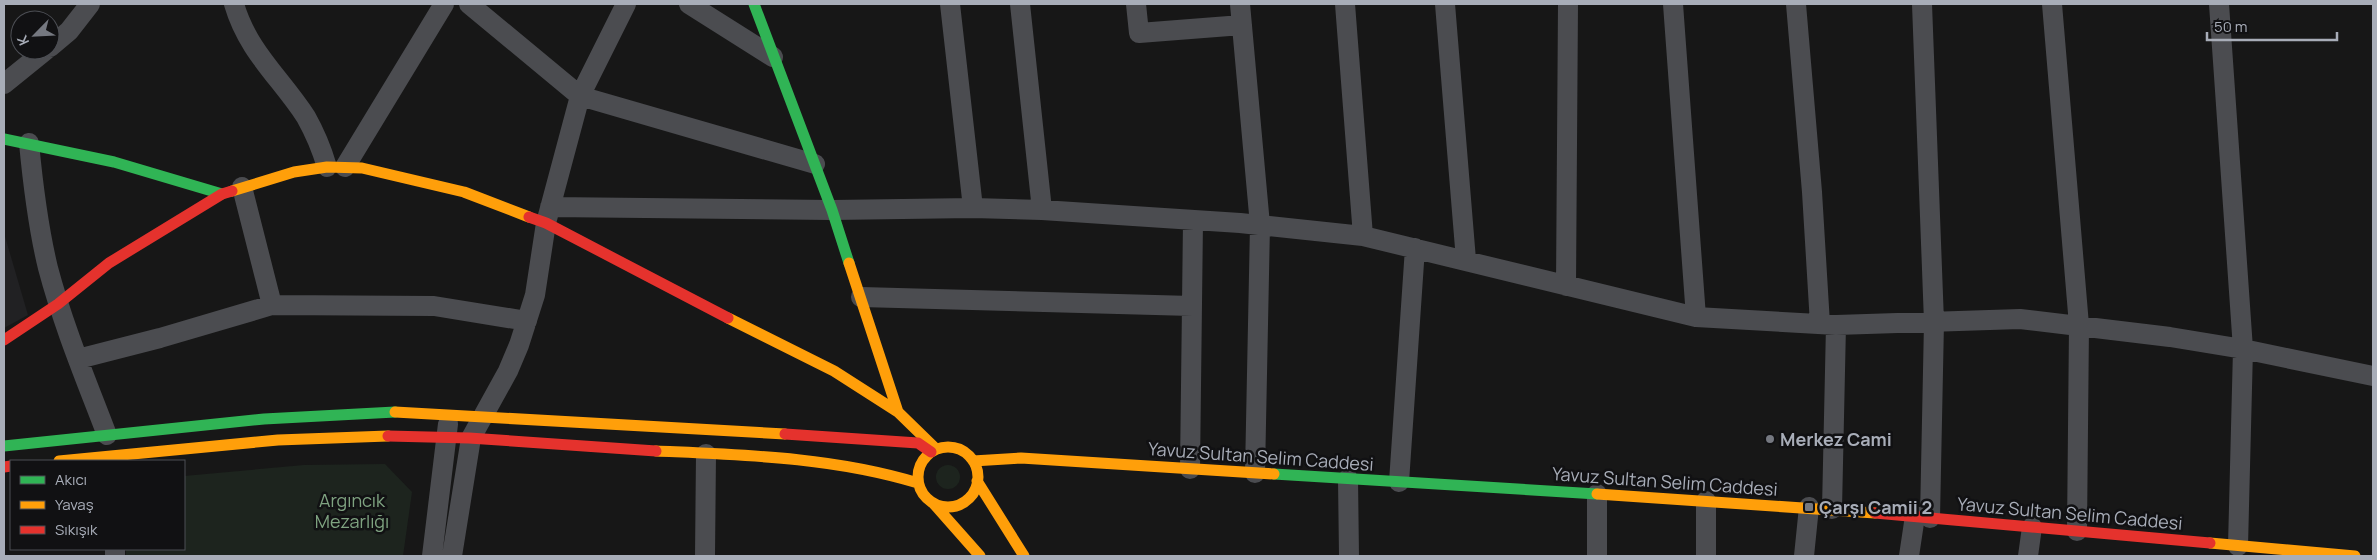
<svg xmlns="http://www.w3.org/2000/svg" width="2377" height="560" viewBox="0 0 2377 560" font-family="Manrope,sans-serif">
<rect width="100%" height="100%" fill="#171717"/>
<path fill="#212123" d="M4,233L28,315L4,328Z"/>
<path fill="#1d241e" d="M385,464L412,492L403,556H126V549H184V476L304,465Z
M936 477a12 12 0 1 1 24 0a12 12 0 1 1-24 0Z"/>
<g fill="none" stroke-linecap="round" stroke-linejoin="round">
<path stroke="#4b4c50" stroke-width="20" d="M234,4C248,52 280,77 306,117C315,133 322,150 327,167
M469,4L580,96L815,164
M689,4L773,57
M950,4L973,208
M1020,4L1042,210
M1136,4L1139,33L1242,25
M1240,4L1260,225L1255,473
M1345,4L1363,236
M1445,4L1466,260
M1673,4L1696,317
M1796,4L1812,192L1820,324
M1922,4L1934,322L1930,518
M2052,4L2079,325L2077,531
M2219,4L2243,349L2238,546
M50,47L69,31L90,4
M4,84L46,50
M29,143C33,185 38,227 48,268C63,325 86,380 107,435
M345,167L444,4
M242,187L272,305
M550,207L832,210L973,208L1042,210L1240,223L1363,236L1696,317L1836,325L2020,319L2170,337L2243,349L2373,376
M1566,286L1568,4
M861,297L1192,306
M78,359L160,338L272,305L434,306L527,321
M1190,469L1193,221
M1348,479L1349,556
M1399,482L1415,248
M1597,494V556
M1832,509L1836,325
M115,556V549
M432,556L448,424
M452,556L471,438L508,371L519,345L535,295L546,223L580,96L626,4
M705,556L706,454
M1706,556V501
M1804,556L1809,507
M1909,556L1915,516
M2028,556L2032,527"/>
<path stroke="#30b455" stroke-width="11" d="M754,4L832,210L849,263
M4,139L114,162L222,194
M4,446L264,419L395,412
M1274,474L1597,494"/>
<path stroke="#ff9f0a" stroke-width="11" d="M232,191L294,172L327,167L362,168L464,192L529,217
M849,263L898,412
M728,318L834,371L898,412L936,449
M395,412L785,434
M918 477a30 30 0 1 1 60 0a30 30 0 1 1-60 0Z
M656,451C745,455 832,457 918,483
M59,461L278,440L388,436
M973,461L1021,458L1274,474
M977,481L1024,556
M1597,494L1875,513
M934,504L980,556
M2210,543L2355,556"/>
<path stroke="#e5322d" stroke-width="11" d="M529,217L546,223L728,318
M4,340L58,304L109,263L222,194L232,191
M785,434L918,443L931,452
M388,436L469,438L656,451
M4,467L11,466
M1875,513L2210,543"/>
</g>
<g fill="#757880" stroke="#111113" stroke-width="2">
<circle cx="1770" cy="439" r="5"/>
<rect x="1804" y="502" width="10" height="10" rx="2.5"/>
</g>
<g text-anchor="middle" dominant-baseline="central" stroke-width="5" stroke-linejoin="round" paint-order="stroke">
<g font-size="18" font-weight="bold" fill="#a8adb8" stroke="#111113" text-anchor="start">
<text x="1780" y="439">Merkez Cami</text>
<text x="1819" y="507">Çarşı Camii 2</text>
</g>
<g font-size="18" fill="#a8adb8" stroke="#111113">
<text transform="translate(1261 456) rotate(4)">Yavuz Sultan Selim Caddesi</text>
<text transform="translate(1665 481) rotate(4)">Yavuz Sultan Selim Caddesi</text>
<text transform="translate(2070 513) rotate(5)">Yavuz Sultan Selim Caddesi</text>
</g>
<g font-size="18" fill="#7fa381" stroke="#111113">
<text x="352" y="500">Argıncık<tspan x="352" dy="21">Mezarlığı</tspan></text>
</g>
</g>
<rect width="2377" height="560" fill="none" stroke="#a8adb8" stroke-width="10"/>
<rect x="10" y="460" width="175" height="90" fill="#111113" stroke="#4d4f55"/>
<rect x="20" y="476" width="25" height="8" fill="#30b455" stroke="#4d4f55"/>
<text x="55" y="485" font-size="15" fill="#a8adb8">Akıcı</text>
<rect x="20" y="501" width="25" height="8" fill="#ff9f0a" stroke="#4d4f55"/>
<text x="55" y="510" font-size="15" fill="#a8adb8">Yavaş</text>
<rect x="20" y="526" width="25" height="8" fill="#e5322d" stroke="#4d4f55"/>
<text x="55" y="535" font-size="15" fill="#a8adb8">Sıkışık</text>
<g transform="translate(35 35) rotate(246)"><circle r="24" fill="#111113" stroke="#4d4f55"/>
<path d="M0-4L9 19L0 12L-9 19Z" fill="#757880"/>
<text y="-8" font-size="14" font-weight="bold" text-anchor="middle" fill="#a8adb8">K</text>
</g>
<path d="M2207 32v8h130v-8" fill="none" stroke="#a8adb8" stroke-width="2.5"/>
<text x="2214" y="32" font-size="15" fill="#a8adb8" stroke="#111113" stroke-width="4" paint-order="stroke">50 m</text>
</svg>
